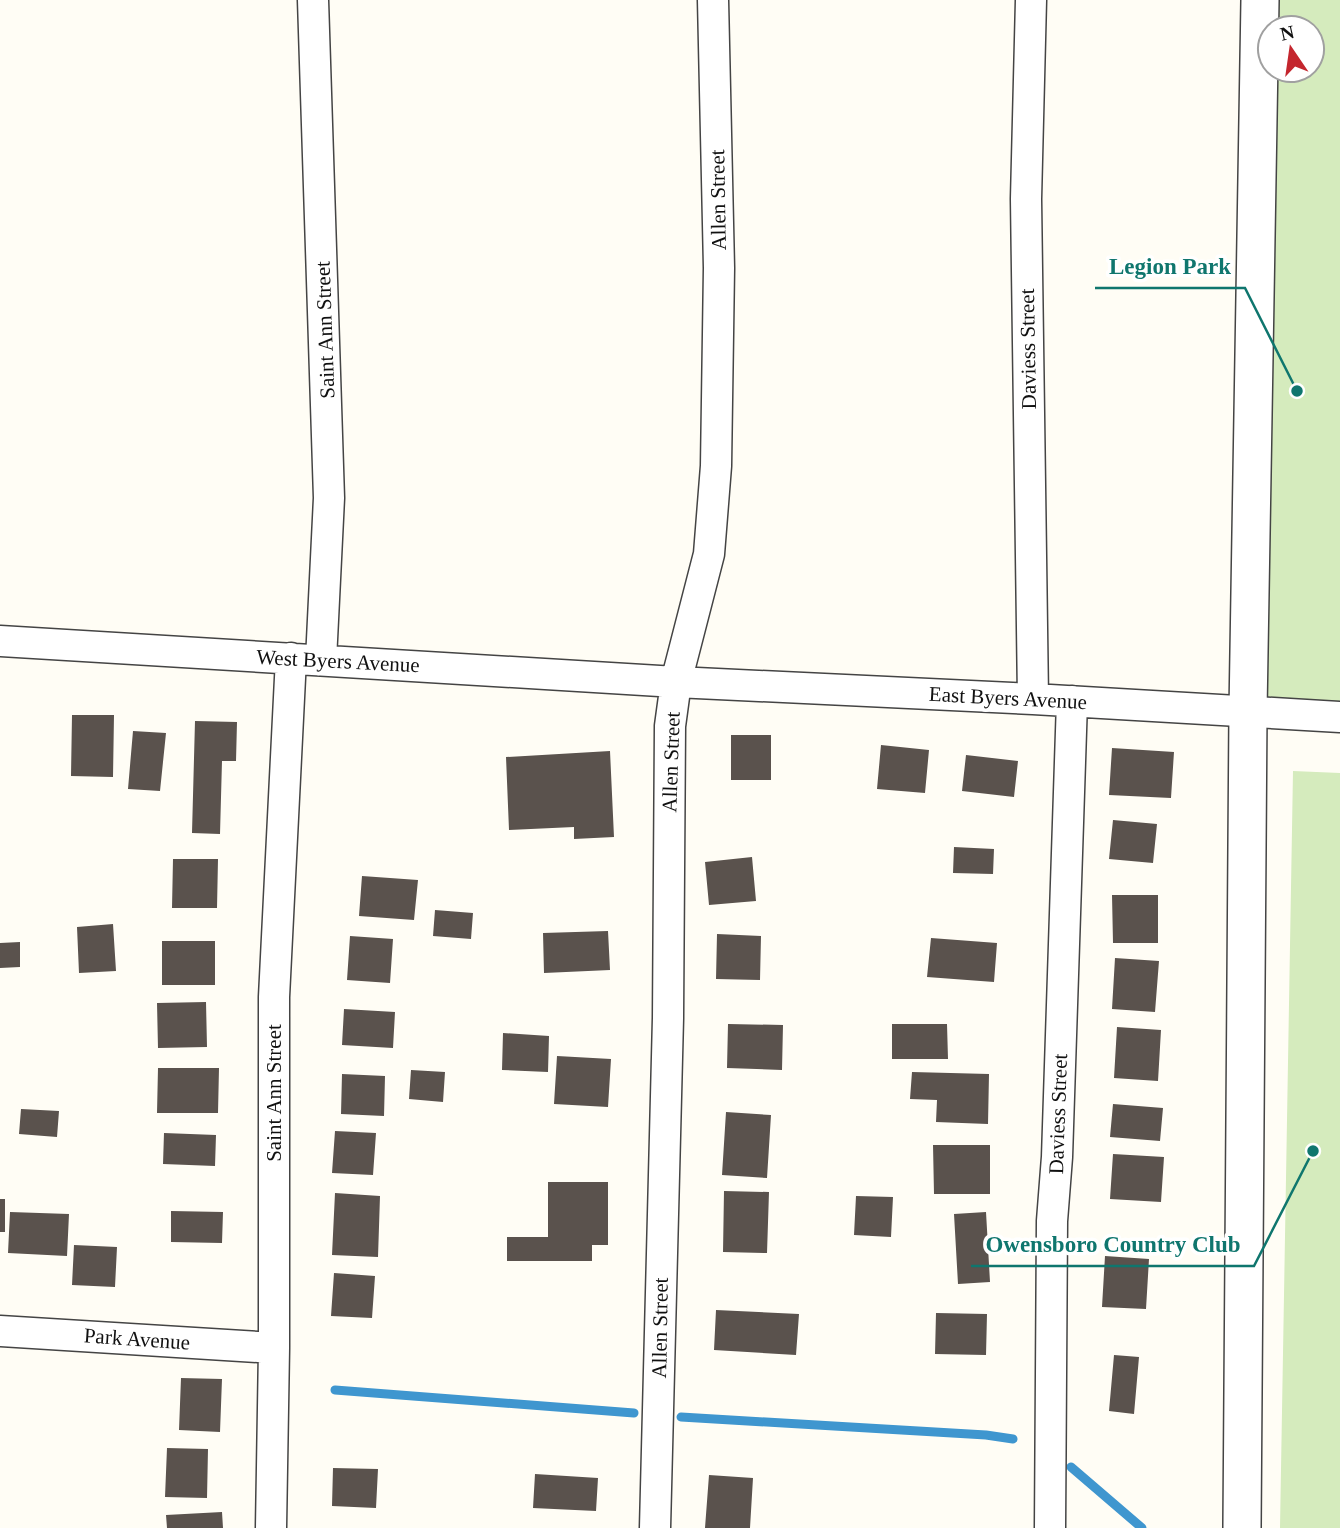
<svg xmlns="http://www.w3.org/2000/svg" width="1340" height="1528" viewBox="0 0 1340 1528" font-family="'Times New Roman',serif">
<rect width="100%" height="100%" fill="#fffdf5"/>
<path fill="#d5ebbd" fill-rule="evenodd" d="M1260,0H1340V713L1248,711ZM1270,28H1312V70H1270Z
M1293,771L1340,773V1528H1280Z"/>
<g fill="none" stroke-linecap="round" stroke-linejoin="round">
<path stroke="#3f96cf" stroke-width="9" d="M335,1390L634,1413
M681,1417L986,1435L1013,1439
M1071,1467L1142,1528"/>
</g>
<path fill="#5a524d" d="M72,715H114L113,777L71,776Z
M195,721L237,722L236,761H222L220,834L192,833Z
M133,731L166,733L160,791L128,789Z
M731,735H771V780H731Z
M881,745L929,750L925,793L877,789Z
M1112,748L1174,752L1171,798L1109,795Z
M610,751L614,837L574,839V827L509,830L506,757Z
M966,755L1018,761L1014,797L962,791Z
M1113,820L1157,824L1153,863L1109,859Z
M954,847L994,849L993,874L953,873Z
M752,857L756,901L709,905L705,862Z
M173,859H218L217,908H172Z
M362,876L418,880L414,920L359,916Z
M1112,895H1158V943H1113Z
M435,910L473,913L471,939L433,936Z
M113,924L116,971L79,973L77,927Z
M608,931L610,970L544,973L543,933Z
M717,934L761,936L760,980L716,979Z
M350,936L393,939L390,983L347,980Z
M931,938L997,943L994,982L927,977Z
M162,941H215V985H162Z
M20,942V967L0,968V943Z
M1115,958L1159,961L1155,1012L1112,1009Z
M206,1002L207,1047L158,1048L157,1003Z
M344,1009L395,1012L393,1048L342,1045Z
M728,1024L783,1025L782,1070L727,1068Z
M892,1024H947L948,1059H892Z
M1117,1027L1161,1030L1158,1081L1114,1078Z
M503,1033L549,1036L548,1072L502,1070Z
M557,1056L611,1059L608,1107L554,1104Z
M158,1068H219L218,1113H157Z
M411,1070L445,1072L443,1102L409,1099Z
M912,1072L989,1074L988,1124L936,1122L937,1100L910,1099Z
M342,1074L385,1076L384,1116L341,1114Z
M1113,1104L1163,1108L1160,1141L1110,1137Z
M21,1109L59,1111L57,1137L19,1134Z
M726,1112L771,1115L767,1178L722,1175Z
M335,1131L376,1133L373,1175L332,1173Z
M164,1133L216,1135L215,1166L163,1164Z
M933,1145H990V1194H934Z
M1113,1154L1164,1157L1161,1202L1110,1199Z
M548,1182H608V1245H592V1261H507V1237H548Z
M724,1191L769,1192L767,1253L723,1252Z
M335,1193L380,1196L378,1257L332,1255Z
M856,1196L893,1197L891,1237L854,1235Z
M0,1199H5V1232H0Z
M171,1211L223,1212L222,1243L171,1242Z
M10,1212L69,1214L67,1256L8,1253Z
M986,1212L990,1282L958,1284L954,1214Z
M74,1245L117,1247L115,1287L72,1285Z
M1105,1256L1149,1259L1146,1309L1102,1307Z
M334,1273L375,1276L372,1318L331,1316Z
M716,1310L799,1314L796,1355L714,1350Z
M936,1313L987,1314L986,1355L935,1354Z
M1114,1355L1139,1357L1134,1414L1109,1411Z
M181,1378L222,1379L220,1432L179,1430Z
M167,1448L208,1449L207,1498L165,1497Z
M333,1468L378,1469L376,1508L332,1506Z
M535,1474L598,1478L596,1511L533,1508Z
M709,1475L753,1478L750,1528H705Z
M222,1512L223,1528H167L166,1515Z"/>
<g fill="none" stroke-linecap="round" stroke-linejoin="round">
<g stroke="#444" stroke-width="33">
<path id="minor" d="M313,0L329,498L321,660
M1031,0L1026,199L1033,699
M0,641L676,682L1033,699L1340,717
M0,1331L274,1348
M271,1528L274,1348V997L291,658
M655,1528L668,1018L670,726L676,682L709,554L716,466L719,268L713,0
M1050,1528L1052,1221L1057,1157L1072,701"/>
</g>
<g stroke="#444" stroke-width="40">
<path id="tertiary" d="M1242,1528L1248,711L1260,0"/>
</g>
<use href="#minor" stroke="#fff" stroke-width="30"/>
<use href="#tertiary" stroke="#fff" stroke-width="37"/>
</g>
<g text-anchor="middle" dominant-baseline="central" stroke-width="7" stroke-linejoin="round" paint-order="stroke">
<g font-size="21" fill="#111" stroke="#fff">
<text transform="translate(718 200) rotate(-91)">Allen Street</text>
<text transform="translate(325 330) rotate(-92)">Saint Ann Street</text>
<text transform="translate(1028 349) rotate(-91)">Daviess Street</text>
<text transform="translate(338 661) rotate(3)">West Byers Avenue</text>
<text transform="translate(1008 698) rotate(3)">East Byers Avenue</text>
<text transform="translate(671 762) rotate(-88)">Allen Street</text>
<text transform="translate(274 1093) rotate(-90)">Saint Ann Street</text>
<text transform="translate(1058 1114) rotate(-88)">Daviess Street</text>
<text transform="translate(660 1328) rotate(-89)">Allen Street</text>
<text transform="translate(137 1339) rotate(4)">Park Avenue</text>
</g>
</g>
<path fill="none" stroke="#0f766e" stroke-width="2.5" d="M1297 391L1245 288H1095M1313 1151L1254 1266H971"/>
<g fill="#0f766e" stroke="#fff" stroke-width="2.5">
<circle cx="1297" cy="391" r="7"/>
<circle cx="1313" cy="1151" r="7"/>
</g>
<g font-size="23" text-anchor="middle" font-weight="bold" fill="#0f766e" stroke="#fff" stroke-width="7" stroke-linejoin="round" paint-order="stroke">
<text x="1170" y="274">Legion Park</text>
<text x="1113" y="1252">Owensboro Country Club</text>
</g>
<g transform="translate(1291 49) rotate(347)"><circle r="33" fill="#ffffff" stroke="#a0a0a0" stroke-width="2"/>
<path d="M0-5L12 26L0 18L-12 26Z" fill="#c4262e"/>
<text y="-10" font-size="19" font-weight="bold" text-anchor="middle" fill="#111111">N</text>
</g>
</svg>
